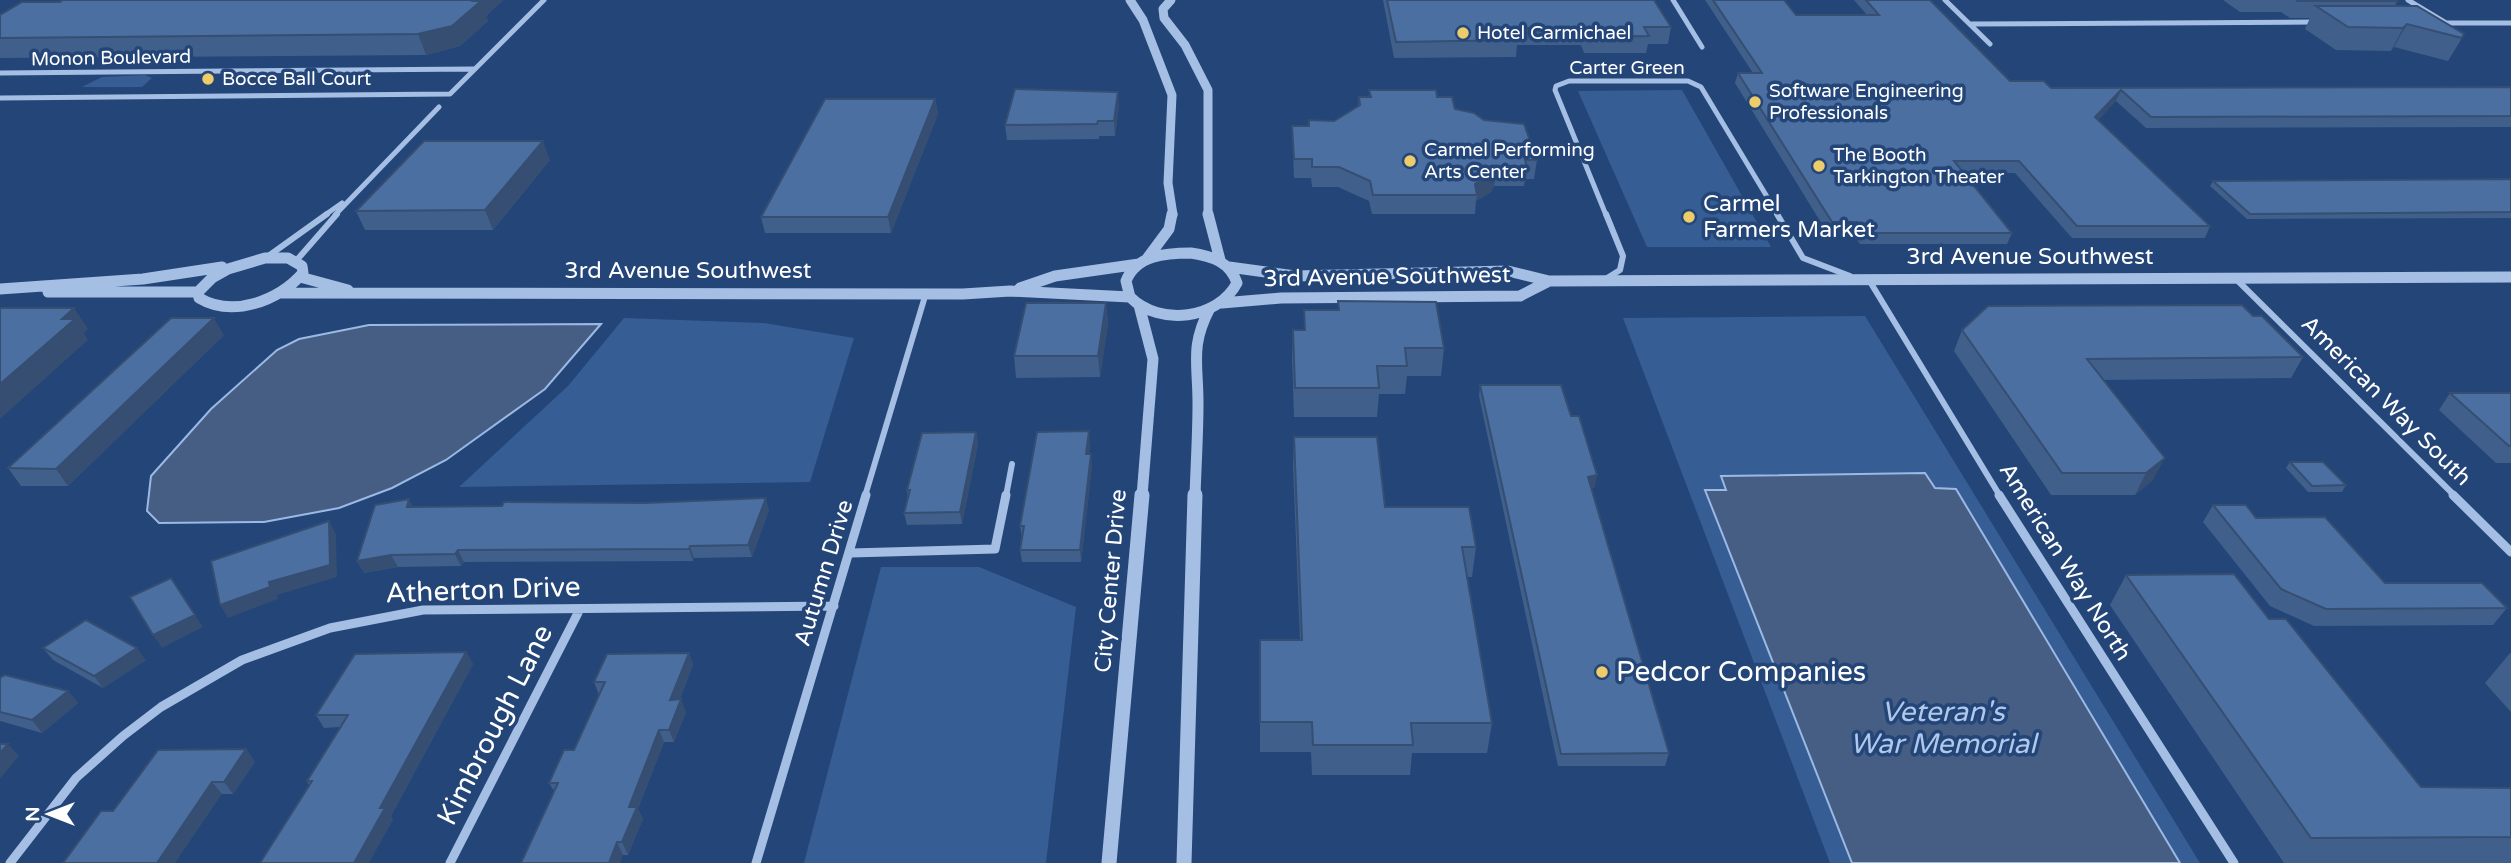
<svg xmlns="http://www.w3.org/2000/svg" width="2511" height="863" viewBox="0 0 2511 863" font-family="'Varela Round',sans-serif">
<rect width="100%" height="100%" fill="#244578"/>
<path fill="#375d95" d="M145,75L152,78L142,87H82L102,77Z
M1682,90L1771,247H1647L1578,91Z
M1865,316L2200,863H1830L1623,318Z
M624,318L764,323L854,338L810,482L459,487L568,386Z
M881,567H979L1076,607L1046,863H804Z"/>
<path fill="#465e84" stroke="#9ab9e4" stroke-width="2" d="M601,324L545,389L446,460L392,488L339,508L264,522L159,523L147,511L151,476L211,409L277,350L299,339L369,325Z
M1925,473L1935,488L1956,489L2180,863H1852L1705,490H1726L1721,476Z"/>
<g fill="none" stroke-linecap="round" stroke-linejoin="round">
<path stroke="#a5bee3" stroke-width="5" d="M1673,0L1702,47
M1945,0L1990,44
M2408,0L2446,23H2511
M1970,24L2316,22
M0,73L474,69
M0,98L450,94L544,0
M325,215L342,203
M335,215L439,107
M1606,215L1555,90L1556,86L1569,81H1688L1701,87L1778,215"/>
<path stroke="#a5bee3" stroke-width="6" d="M1777,214L1803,258L1850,276
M267,257L327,214
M296,261L337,214
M2236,279L2455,496
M1604,280L1620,270L1623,256L1606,214
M1869,280L2000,496
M865,496L926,293
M1006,496L1012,464"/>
<path stroke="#a5bee3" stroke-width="9" d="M1999,495L2234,863
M2453,495L2511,552
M851,553L995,549L1006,495
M10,863L76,778L123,736L161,707L242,660L330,628L423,610L834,606
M450,863L580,609
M756,863L866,495"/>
<path stroke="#a5bee3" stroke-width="9" d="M1130,0L1143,20L1172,95L1168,183L1173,215
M1171,0L1163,9L1164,18L1185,45L1208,90V215"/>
<path stroke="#a5bee3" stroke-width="11" d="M1208,214L1220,260
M1191,253C1212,256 1230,262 1237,283C1218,319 1160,327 1130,297L1126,281C1136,255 1166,253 1191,253Z
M265,258H288L302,266L303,273C278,301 233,318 199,298L198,292L212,278L228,269Z
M1146,260L1169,229L1172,214
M1229,267L1295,276L1508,271L1549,281L2511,277
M300,277L348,290
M1020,288L1055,276L1139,264
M0,289L143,279L222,267
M48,292H198
M283,293L963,294L1010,291L1130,297
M1222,303L1281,298L1520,296L1549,281
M1139,305L1153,359L1142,496
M1195,496C1196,465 1198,434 1198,403C1198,363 1190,346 1210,308"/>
<path stroke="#a5bee3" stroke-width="15" d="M1109,863L1142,495
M1184,863L1195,495"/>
</g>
<path fill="#415f8b" d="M63,0H503L486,16L488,21L460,46L426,55L0,58V15L60,2Z
M1383,0H1654L1671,27L1668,44H1648L1646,53H1584L1581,45H1517L1516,57L1394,58Z
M1705,0H1784L1796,15H1867L1854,0H1930L2010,81L2051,88L2511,87V127L2146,128L2116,101L2098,120L2210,226L2205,238H2072L2015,173H1963L2012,233L2007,244H1860L1853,234H1828L1735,83L1738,73H1753Z
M2223,0H2396L2397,1L2395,6L2462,38L2448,61L2394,47L2391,51L2336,50L2305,29L2310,18H2290L2281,12H2240Z
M1369,90L1437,97L1537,160L1534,179H1525L1524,186H1494L1491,192L1476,201L1475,214H1372L1369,201L1338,187H1312L1311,178H1294L1292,126H1309L1334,121L1358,106L1359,97H1369Z
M935,99L938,114L891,233H765L761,217Z
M1119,106L1115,136H1099V139L1007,140L1005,125Z
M550,160L493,230H365L356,211Z
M2511,179V218L2247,219L2210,186L2213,181Z
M1338,301L1444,348L1441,376H1407L1405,394H1379L1377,417H1294L1292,358L1293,330H1304V310H1338Z
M1106,303L1108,324L1100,377L1016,378L1014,356Z
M2253,316L2303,357L2291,378L2103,380L2153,480L2135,495H2051L1954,351L1962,330Z
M224,335L68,486H21L8,468Z
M1480,385L1571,416L1595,487L1591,488L1669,753L1665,766H1558L1479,396Z
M2450,393H2511V463H2496L2439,410Z
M976,432L978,444L962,524L907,525L904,513L908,498L907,490Z
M1294,437L1385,507L1476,547L1472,577H1467L1492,723L1487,753H1412L1410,775H1312L1311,752H1260V640H1300L1293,466Z
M1090,443L1089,454L1092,466L1081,562H1022L1020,550L1022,538L1020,526Z
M2290,462L2346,485L2342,492H2308L2286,468Z
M2213,505L2256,518L2385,583L2507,608L2493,625L2314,626L2270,606L2203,522Z
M413,507L769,510L752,557L694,558L693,561L464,562L461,566L398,567L364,573L357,561Z
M2126,575L2269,619L2421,787L2511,788V863H2284L2110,605Z
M43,648L146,660L103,688L53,660Z
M466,652L473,664L391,816L393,820L309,785L307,781L340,727L324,728L316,715Z
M689,653L693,665L680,699L686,712L674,742H664L638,809L643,819L628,855H623L554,791L549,783L574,750L599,695L594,682Z
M2510,653H2511V712L2485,683Z
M0,678L68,691L78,703L42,733L0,721Z
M246,749L255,762L233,794H222L113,811Z"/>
<path fill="#354e71" d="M474,0H503L486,16L488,21L460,46L426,55L418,34Z
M2407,24L2394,47L2391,51L2403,28Z
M2121,90L2116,101L2091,128L2095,117Z
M1118,92L1119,106L1115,136L1114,121Z
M935,99L938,114L891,233L888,217Z
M543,141L550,160L493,230L485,210Z
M1497,167L1494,186L1491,192L1476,201L1477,195L1475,184Z
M1106,303L1108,324L1100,377L1098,356Z
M74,308L88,329L84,333L88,340L0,419V384L62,319Z
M214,318L224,335L68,486L56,469Z
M1089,431L1090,443L1087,466L1086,454Z
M976,432L978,444L962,524L960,512Z
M1091,454L1092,466L1081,562L1080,550Z
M2165,458L2153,480L2135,495L2146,473Z
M1597,475L1595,487L1585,489L1588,477Z
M766,498L769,510L752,557L748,545Z
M409,499L415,511L407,507Z
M329,521L336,534L337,577L277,595L278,599L228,618L220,605L269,582Z
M690,546L694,558L693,561L689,549Z
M458,550L464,562L461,566L455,554Z
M391,555L398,567L364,573L357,561Z
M171,578L203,627L162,648L153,635Z
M137,648L146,660L103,688L94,676Z
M466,652L473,664L391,816L393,820L369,863H354L380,808Z
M689,653L693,665L675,712L670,700Z
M68,691L78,703L42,733L32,720Z
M681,699L686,712L674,742L669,730Z
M659,730L664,742L638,809L643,819L628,855L622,842L629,807Z
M8,744L19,756L0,779V753Z
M246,749L255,762L233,794L224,782Z
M212,782L222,794L175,863H157Z
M617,842L623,855L620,863H609Z"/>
<path fill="#4c6fa2" stroke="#354e71" stroke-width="2" d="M63,0H474L473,1H481L452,26L418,34L0,38V15L22,2H60Z
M1387,0H1654L1671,27H1644L1649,36L1587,37L1583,28H1513L1518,40L1396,42Z
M1713,0H1784L1796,15H1879L1866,0H1930L2010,81H2044L2051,88L2511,87V116L2151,117L2121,90L2095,117L2210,226H2077L2019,161H1954L2012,233H1864L1857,222H1832L1738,73H1762Z
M2296,0H2396L2397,1H2298Z
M2316,6H2417L2464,34L2462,38L2407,24L2403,28L2348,27Z
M1015,89L1118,92L1114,121H1098L1097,124L1005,125Z
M1369,90H1436L1437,97H1452L1455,109L1474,113L1484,120L1524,124L1537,160H1525L1527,167H1497L1493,173L1475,184L1477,195H1373L1370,181L1339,167H1312V159H1294L1292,126H1309V120L1334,121L1360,105L1359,97H1371Z
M825,99H935L888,217H761Z
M424,141H543L485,210L356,211Z
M2511,179V212L2250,214L2213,181Z
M1338,301L1436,302L1444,348H1405L1407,366H1377L1379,388H1295L1293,330H1305L1304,310H1339Z
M1026,303H1106L1098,356H1014Z
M2242,305L2253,316H2262L2303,357L2087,359L2165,458L2146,473H2062L1962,330L1988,306Z
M0,308H74L62,319H75L0,384Z
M171,318H214L56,469L8,468Z
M1480,385H1561L1571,416H1579L1597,475L1588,477L1669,753L1561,754Z
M2450,393H2511V446H2509Z
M1089,431L1086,454H1091L1080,550H1020L1024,526H1020L1037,432Z
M976,432L960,512L904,513L910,490H907L922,433Z
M1294,437H1377L1385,507H1469L1476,547H1462L1492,723H1411L1413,745H1313L1312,722H1260V640H1302Z
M2290,462H2323L2346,485L2312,486Z
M766,498L748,545L690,546L689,549L458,550L455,554L391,555L357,561L375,505L409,499L407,507L502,506L504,502L645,503Z
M2213,505H2246L2256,518L2325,517L2385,583H2482L2507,608L2326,609L2281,589Z
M329,521L330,565L269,582L270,587L220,605L211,561Z
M2234,574L2269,619H2286L2421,787L2511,788V837L2311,838L2126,575Z
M171,578L195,615L153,635L130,597Z
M86,620L137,648L94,676L43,648Z
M466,652L380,808H385L354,863H260L312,781H307L348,715H316L355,654Z
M689,653L670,700L681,699L669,730H659L629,807H637L622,842H617L609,863H521L558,783H549L564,750H574L605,682H594L607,654Z
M5,675L68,691L32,720L0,712V678Z
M0,744H8L0,753Z
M246,749L224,782H212L157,863H63L101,811H113L158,750Z"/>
<g fill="#edcd69" stroke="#244578" stroke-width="2.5">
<circle cx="1463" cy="33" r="7"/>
<circle cx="208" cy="79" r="7"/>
<circle cx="1755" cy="102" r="7"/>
<circle cx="1410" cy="161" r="7"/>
<circle cx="1819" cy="166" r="7"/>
<circle cx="1689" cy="217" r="7"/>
<circle cx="1602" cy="672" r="7"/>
</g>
<g text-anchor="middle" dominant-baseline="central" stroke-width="7" stroke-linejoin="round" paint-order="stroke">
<g font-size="19" fill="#fff" stroke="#244578" text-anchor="start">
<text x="1477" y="33">Hotel Carmichael</text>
<text x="222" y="79">Bocce Ball Court</text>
<text x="1769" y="91">Software Engineering<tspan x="1769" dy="22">Professionals</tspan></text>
<text x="1424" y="150">Carmel Performing<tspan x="1424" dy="22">Arts Center</tspan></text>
<text x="1833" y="155">The Booth<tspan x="1833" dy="22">Tarkington Theater</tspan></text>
</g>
<g font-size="19" fill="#fff" stroke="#244578">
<text transform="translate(111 58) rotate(-1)">Monon Boulevard</text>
<text x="1627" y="68">Carter Green</text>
</g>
<g font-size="23" fill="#fff" stroke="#244578" text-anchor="start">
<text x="1703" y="204">Carmel<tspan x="1703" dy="26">Farmers Market</tspan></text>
</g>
<g font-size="23" fill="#fff" stroke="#244578">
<text x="2030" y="257">3rd Avenue Southwest</text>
<text x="688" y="271">3rd Avenue Southwest</text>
<text transform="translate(1387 277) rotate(-1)">3rd Avenue Southwest</text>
<text transform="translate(2386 401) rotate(45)">American Way South</text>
<text transform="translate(2065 562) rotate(58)">American Way North</text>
<text transform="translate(824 573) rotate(-73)">Autumn Drive</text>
<text transform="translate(1111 581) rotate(-85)">City Center Drive</text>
</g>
<g font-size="28" fill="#fff" stroke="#244578">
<text transform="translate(483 590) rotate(-2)">Atherton Drive</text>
<text transform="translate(495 725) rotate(-63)">Kimbrough Lane</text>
</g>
<g font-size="28" fill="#fff" stroke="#244578" text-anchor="start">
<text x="1616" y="672">Pedcor Companies</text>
</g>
<g font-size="28" font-style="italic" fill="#b0c8eb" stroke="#244578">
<text x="1943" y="712">Veteran's<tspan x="1943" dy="32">War Memorial</tspan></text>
</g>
</g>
<g transform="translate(49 814) rotate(270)" stroke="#244578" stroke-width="5" paint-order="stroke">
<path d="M0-5L12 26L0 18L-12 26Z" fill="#ffffff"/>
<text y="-10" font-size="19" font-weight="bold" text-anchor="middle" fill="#ffffff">N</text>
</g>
</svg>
